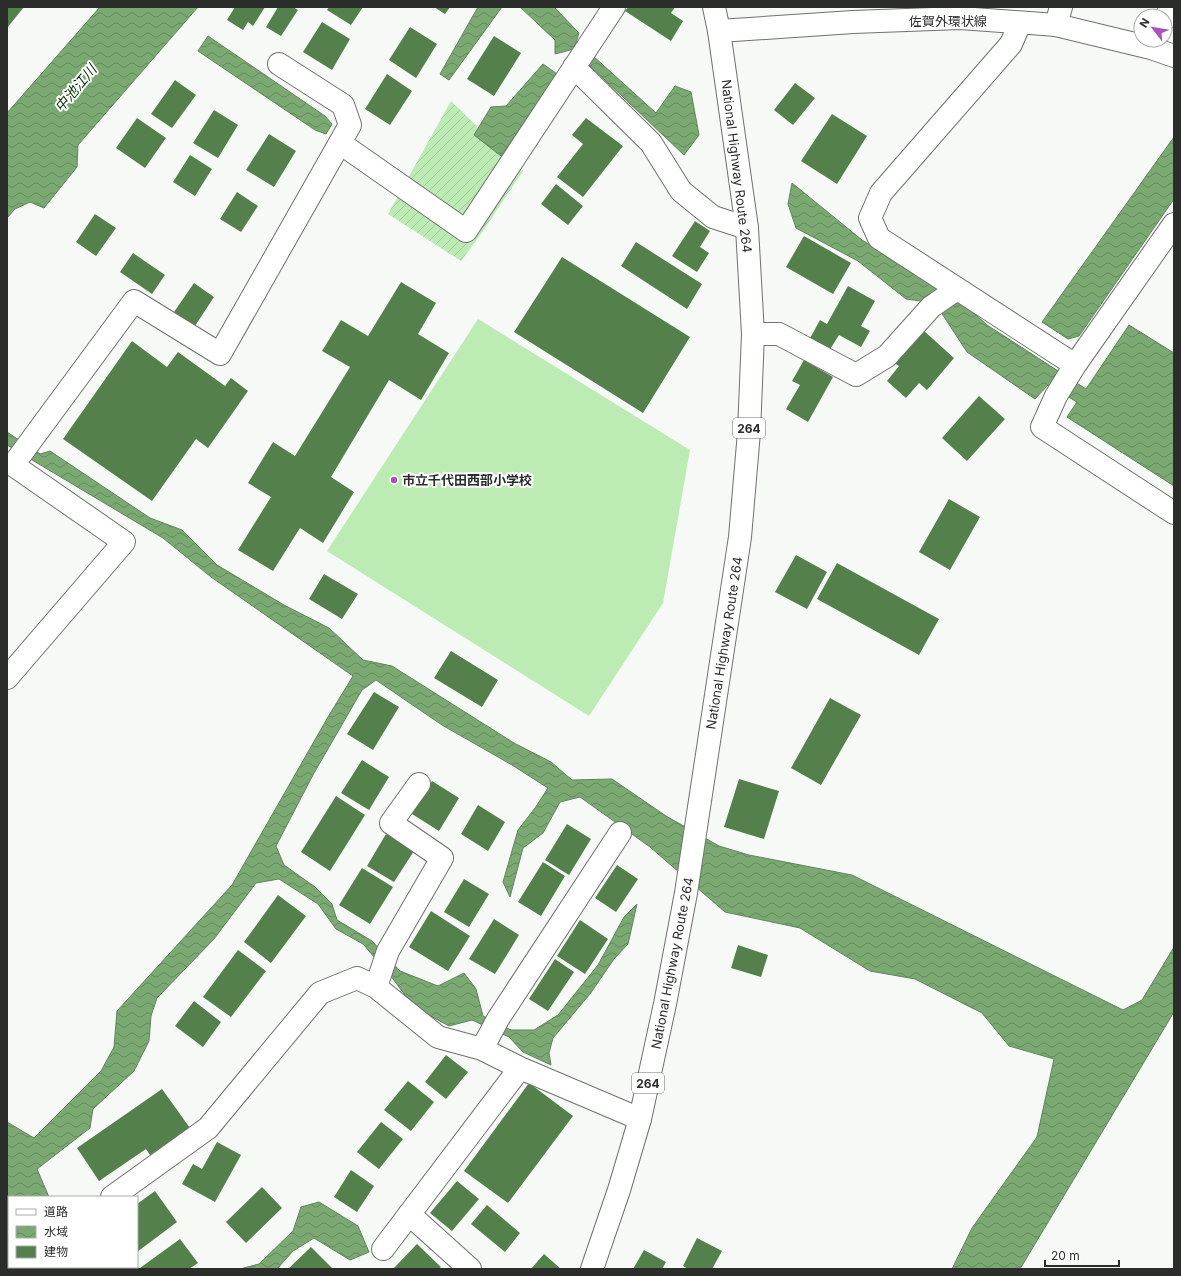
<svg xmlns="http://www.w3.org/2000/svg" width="1181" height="1276" viewBox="0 0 1181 1276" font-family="Inter,'Noto Sans JP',sans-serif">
<defs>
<pattern id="garden-furrows" width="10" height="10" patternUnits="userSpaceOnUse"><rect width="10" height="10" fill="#bcebb4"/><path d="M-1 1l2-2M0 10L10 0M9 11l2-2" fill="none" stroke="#a2ca9b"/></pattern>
<pattern id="water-waves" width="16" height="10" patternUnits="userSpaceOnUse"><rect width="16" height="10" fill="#7aa972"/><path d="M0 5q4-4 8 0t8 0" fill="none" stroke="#648a5e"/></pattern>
</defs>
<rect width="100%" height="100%" fill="#f6f9f6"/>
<path fill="#bcebb4" d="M478,319L690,450L663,603L589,716L327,551Z"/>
<path fill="url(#garden-furrows)" d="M451,101L523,171L481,234L461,261L388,214Z"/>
<path fill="url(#water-waves)" stroke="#62845d" d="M100,7H198L78,145L77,167L44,208L30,202L15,209L7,218V113Z
M478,7H502L449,80L440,74Z
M520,7H554L579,33L574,49L555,54V40Z
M208,36L325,116L332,124L326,134L315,130L198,51Z
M592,55L656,113L675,86L691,92L699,135L684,155L587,63Z
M543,64L557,74L501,156L474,135L491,107L506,106Z
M1174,137V199L1079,336L1068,339L1042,322Z
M792,183L862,240L962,302L987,325L1086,389L1129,325L1174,353V486L1067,417L1077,402L1048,385L1035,399L967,352L935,303L906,299L858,261L796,228L788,204Z
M7,432L40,454L50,451L150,518L182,530L217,565L284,605L329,628L363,660L392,666L514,743L551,762L572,780L612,779L666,816L719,846L749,855L852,875L1123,1010L1142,1000L1174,947V1012L1020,1269H952L972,1228L1037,1137L1054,1059L1009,1046L982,1013L915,979L870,971L800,928L725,912L650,847L580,797L560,802L543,833L523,848L510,897L503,882L518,830L535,808L548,788L512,765L442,725L376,680L362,690L314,773L276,846L284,865L315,887L332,904L337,920L372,941L400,971L438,986L464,973L476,989L483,1016L511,1030H534L558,1015L598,965L624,917L637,904L628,944L614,959L590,994L553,1038L549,1053L551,1065L523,1052L509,1037L472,1020L449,1026L414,1007L393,979L363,944L336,929L318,904L279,879L256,883L214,939L157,998L151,1016L149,1041L134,1071L93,1109L90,1128L37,1169L49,1197H9V1202L7,1199V1122L34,1138L101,1071L114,1047L117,1011L232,885L328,717L353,676L211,577L163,538L7,445Z
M319,1202L358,1226L369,1252L350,1260L314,1238L293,1251L277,1269H240L259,1264L293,1231L301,1207Z
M50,1267H98L100,1269H49Z"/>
<path fill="#53804b" d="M7,7H24L7,28Z
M235,7H265L253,26L248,22L243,30L227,20Z
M278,7H293L298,10L281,36L266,27Z
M329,7H363L351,25L327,10Z
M434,7H450L445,14Z
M628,7H675L671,13L683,21L671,41L625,11Z
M322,22L350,39L332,70L303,52Z
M410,27L437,44L416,78L389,60Z
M494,36L521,53L494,96L467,79Z
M387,74L412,91L390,125L365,109Z
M175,80L196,95L172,128L151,114Z
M795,83L815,98L793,125L774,110Z
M214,110L238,125L218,158L193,143Z
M832,114L867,136L837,184L801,161Z
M137,118L166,138L145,168L116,148Z
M586,118L623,146L583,197L557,177L583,144L572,135Z
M269,134L296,151L274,187L246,170Z
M190,155L212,169L195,196L173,182Z
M556,184L583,206L568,225L541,204Z
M237,192L258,206L241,232L220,219Z
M95,214L116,228L96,256L76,242Z
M695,221L710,231L700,247L709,253L697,272L672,256Z
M804,236L851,263L833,294L786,267Z
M636,242L702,284L687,309L621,266Z
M133,253L165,275L152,294L120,272Z
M562,257L690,337L643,413L514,332Z
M401,282L436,303L418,334L449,353L421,400L389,380L331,477L354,492L323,543L300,528L273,571L238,550L271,497L248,483L273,442L295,456L350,367L322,351L341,320L368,336Z
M194,283L214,297L195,326L174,312Z
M848,286L875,301L861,326L870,331L861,347L839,335L829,351L809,340L820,320L827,324Z
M923,330L954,358L927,390L919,383L906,398L887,381L899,366L894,363Z
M132,341L167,367L178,352L225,386L231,378L248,391L208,448L196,439L152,501L63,439Z
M804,360L833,377L808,422L786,409L800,385L792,381Z
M979,396L1005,419L967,461L942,438Z
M949,499L980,517L950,570L919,552Z
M796,555L827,572L807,609L775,592Z
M837,563L939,619L919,655L817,599Z
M324,574L358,594L342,619L309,599Z
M451,651L498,680L482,707L434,678Z
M374,692L399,707L373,750L347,734Z
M830,698L861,715L821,785L791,768Z
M362,760L389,777L369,810L341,793Z
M739,779L779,791L764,839L724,827Z
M432,781L459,798L439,831L412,814Z
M336,796L365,815L330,871L301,852Z
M478,805L505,822L488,851L461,834Z
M567,824L591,839L569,875L545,860Z
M386,834L414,851L394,882L367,866Z
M543,862L565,876L541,916L518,902Z
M617,865L638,879L616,912L595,898Z
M362,868L393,887L370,924L339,905Z
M464,879L489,894L469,927L444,912Z
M278,895L306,916L271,963L244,942Z
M431,911L470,936L448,971L409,947Z
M494,919L519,935L495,974L469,959Z
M580,920L608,939L585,974L557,956Z
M738,945L768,955L761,977L731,968Z
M238,950L266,971L231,1017L203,997Z
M555,959L574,972L548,1011L529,999Z
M194,1001L221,1022L203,1047L175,1026Z
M446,1055L468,1072L446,1099L425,1082Z
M408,1081L434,1102L411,1131L384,1110Z
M529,1083L573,1116L508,1203L464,1171Z
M162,1089L190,1128L150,1155L146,1149L99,1181L77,1148Z
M381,1122L403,1139L379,1169L357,1152Z
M217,1142L241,1155L215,1202L182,1184L193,1164L202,1169Z
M351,1170L374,1186L357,1212L334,1197Z
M457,1181L479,1199L452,1231L430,1213Z
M262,1187L282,1208L246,1243L226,1222Z
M155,1191L177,1222L137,1252V1204Z
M487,1205L520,1233L505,1252L471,1224Z
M697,1238L722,1251L712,1269H688L683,1266Z
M180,1239L198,1263L189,1269H140V1268Z
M417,1244L441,1267L438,1269H393Z
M311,1247L333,1269H288Z
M644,1250L666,1262L662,1269H633Z
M544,1254L561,1269H531Z"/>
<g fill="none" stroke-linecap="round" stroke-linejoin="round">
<g stroke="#6f716e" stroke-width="24">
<path id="street" d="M1165,19L1171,7
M1020,23L1011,44L881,193L870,218L879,238L1075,365
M1056,25L1061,7
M574,67L651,143L681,191L713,217L747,228
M340,143L466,231L614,7
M1174,224L1075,365L1056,396L1042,427L1174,513
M753,334H779L856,375L887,356L931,307L957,289
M7,678L124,542L13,465L134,301L220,354L350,125L343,105L279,64
M376,987L388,951L442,858L391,823L419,784
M482,1049L498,1019L620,833
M112,1197L208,1128L320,993L357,978L376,987L438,1037L482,1049L520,1068L640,1119
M409,1214L470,1269
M7,1223L9,1225
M383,1249L520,1068
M29,1269L30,1267"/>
</g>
<g stroke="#6f716e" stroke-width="24">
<path id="primary" d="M719,31L853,22L960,18L1056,25L1151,48L1174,56"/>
</g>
<g stroke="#6f716e" stroke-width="24">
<path id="highway" d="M592,1269L619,1190L640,1119L665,1004L686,893L740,537L749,432L753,334L747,228L719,31L714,7"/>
</g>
<use href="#street" stroke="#fff" stroke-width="22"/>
<use href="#primary" stroke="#fff" stroke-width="22"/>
<use href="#highway" stroke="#fff" stroke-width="22"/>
</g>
<circle fill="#ac52be" stroke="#fff" stroke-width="1.5" cx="394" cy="480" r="4"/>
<g text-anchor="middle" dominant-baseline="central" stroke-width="4" stroke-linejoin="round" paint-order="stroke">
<g fill="#fff" stroke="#6b6c6b" stroke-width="1">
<rect x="733" y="418" width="32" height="20" rx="3"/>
<rect x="632" y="1073" width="32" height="20" rx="3"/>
</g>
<g font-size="12" font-weight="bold" fill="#2b2d2b">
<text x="749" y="428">264</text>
<text x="648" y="1083">264</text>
</g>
<g font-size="13" fill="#2b2d2b" stroke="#fff">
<text x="948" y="21">佐賀外環状線</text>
<text transform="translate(737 166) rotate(83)">National Highway Route 264</text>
<text transform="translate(724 643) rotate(-81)">National Highway Route 264</text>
<text transform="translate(672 963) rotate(-79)">National Highway Route 264</text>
</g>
<g font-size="13" font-weight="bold" fill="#2b2d2b" stroke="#fff" text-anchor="start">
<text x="402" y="480">市立千代田西部小学校</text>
</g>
<g font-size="14" font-style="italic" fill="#033600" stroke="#fff">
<text transform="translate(75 88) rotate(-50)">中池江川</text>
</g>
</g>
<rect width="1181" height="1276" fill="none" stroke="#2b2d2b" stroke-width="16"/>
<rect x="8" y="1196" width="130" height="72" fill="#ffffff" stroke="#aaabaa"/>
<rect x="16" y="1209" width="20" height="6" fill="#ffffff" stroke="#aaabaa"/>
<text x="44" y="1216" font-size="12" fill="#2b2d2b">道路</text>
<rect x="16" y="1226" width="20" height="12" fill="url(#water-waves)" stroke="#aaabaa"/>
<text x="44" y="1236" font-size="12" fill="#2b2d2b">水域</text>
<rect x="16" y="1246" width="20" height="12" fill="#53804b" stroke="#aaabaa"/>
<text x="44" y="1256" font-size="12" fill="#2b2d2b">建物</text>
<g transform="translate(1153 28) rotate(301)"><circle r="19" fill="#ffffff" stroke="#aaabaa"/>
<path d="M0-3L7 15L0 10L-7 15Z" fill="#ac52be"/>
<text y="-6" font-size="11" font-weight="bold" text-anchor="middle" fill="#2b2d2b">N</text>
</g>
<path d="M1045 1260v6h74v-6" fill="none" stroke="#2b2d2b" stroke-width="2"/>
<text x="1051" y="1260" font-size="12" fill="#2b2d2b" stroke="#ffffff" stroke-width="3" paint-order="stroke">20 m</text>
</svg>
